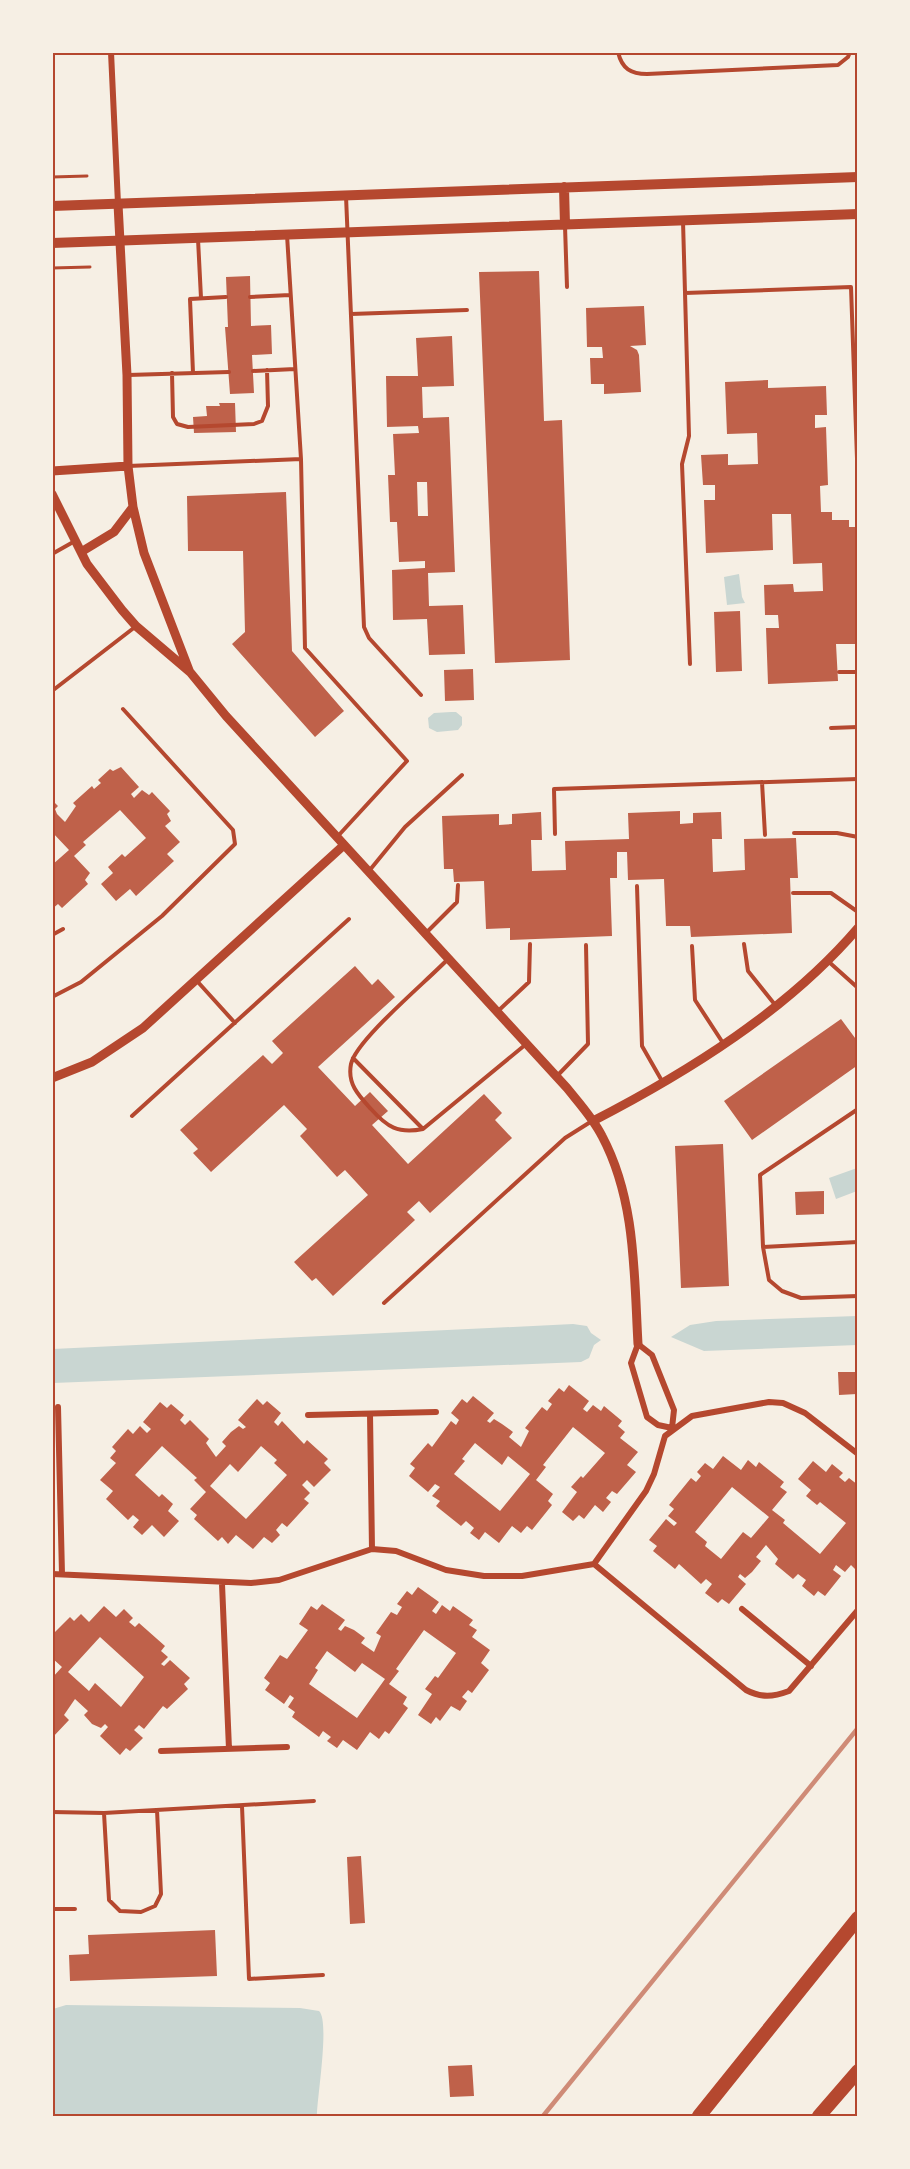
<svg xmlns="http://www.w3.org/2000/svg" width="910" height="2169" viewBox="0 0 910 2169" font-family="'PT Sans Narrow',sans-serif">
<rect width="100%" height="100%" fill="#f6efe4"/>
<path fill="#c9d6d2" d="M739,574L742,597L745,603L727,605L724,577Z
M451,712H456L462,717V725L458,730L437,732L429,728L428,718L434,713Z
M857,1168V1191L836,1199L829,1178Z
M857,1316V1345L704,1351L671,1337L690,1325L716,1321Z
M573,1324L587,1326L591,1333L601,1340L594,1345L589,1358L581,1362L53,1383V1349Z
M66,2005L300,2008L319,2011C330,2021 317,2098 317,2116H53V2009Z"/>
<path fill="#bf614a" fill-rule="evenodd" d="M539,271L544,421L562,420L570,660L495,663L479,272Z
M250,276L251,326L271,325L272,354L252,355L254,393L230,394L225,327H228L226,277Z
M644,306L646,345L630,346L637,350L639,355L641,392L604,394V384H591L590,358H603L602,347H587L586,308Z
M452,336L454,386L422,387L423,418L449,417L455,572L428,573L429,606L463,605L465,654L429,655L427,619L393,620L392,570L425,568V561L399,562L397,522H390L388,475H395L393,434L419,433L418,426L387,427L386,376H418L416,338ZM417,482H427L428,516H418Z
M768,380V388L826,386L827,415H815V428L826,427L828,485L820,486L821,512H832V520H849V527H858V644H836L838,681L768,684L766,628H779L778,615H765L764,585L793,584L794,592L823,591L822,563L793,564L791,514H772L773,550L706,553L704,500H715V485H703L701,455L728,454V465L758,464L757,433L727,434L725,382Z
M219,403H235L236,432L194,433L193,417L207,416L206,406H220Z
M286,492L292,651L344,711L315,737L232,644L245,632L243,551H188L187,496Z
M740,611L742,671L716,672L714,612Z
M473,669L474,700L445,701L444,670Z
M121,767L139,787L131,794L134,798L142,790L149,795L152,792L170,811L167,814L171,821L165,826L180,842L167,854L174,861L136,896L130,889L116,901L101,884L113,873L108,867L122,854L125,857L146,838L120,810L83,842L86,845L74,856L90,873L85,880L88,884L62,908L58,904L52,909V865L69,850L52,832V800L58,806L55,809L57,814L65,822L76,806L73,803L92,786L94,789L101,783L98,780L110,769L113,771Z
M680,811V824L693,823V813L721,812L722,839H712L713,872L745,870L744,839L796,838L798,878H790L792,933L691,937L690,926H666L664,879L628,880L627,852H617V878H610L612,936L510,940V928L486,929L484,881L454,882L453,869H444L442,816L499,814V825L512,824V814L541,812L542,840H531L532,871L566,870L565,841L629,839L628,813Z
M355,966L372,985L378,979L395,997L318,1067L355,1106L370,1092L388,1111L372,1125L408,1164L484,1094L502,1113L495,1120L512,1138L430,1213L419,1201L407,1212L415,1220L333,1296L316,1278L312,1281L294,1262L368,1195L345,1170L337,1177L300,1136L307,1129L284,1105L211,1172L193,1153L198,1149L180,1130L263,1055L272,1064L283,1053L272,1041Z
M841,1019L858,1042V1065L752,1140L724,1101Z
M723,1144L729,1286L681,1288L675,1146Z
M824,1191V1214L796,1215L795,1192Z
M838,1372H856L857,1394L839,1395Z
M569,1385L589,1401L583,1409L587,1412L593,1405L601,1411L604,1406L622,1421L618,1426L625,1432L620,1438L638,1452L627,1465L636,1472L617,1494L612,1491L606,1498L611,1502L603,1512L595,1505L584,1519L579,1515L573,1521L562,1512L577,1492L571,1487L581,1476L583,1478L605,1453L573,1427L543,1465L546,1467L536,1480L553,1494L548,1501L552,1505L532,1530L527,1526L521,1533L512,1526L499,1543L485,1532L479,1540L470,1533L474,1528L466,1521L461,1526L436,1506L440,1501L432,1496L440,1487L435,1484L428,1492L409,1476L415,1468L410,1464L428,1443L432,1447L451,1421L456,1425L459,1420L451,1413L462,1399L467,1403L473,1396L494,1413L487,1421L490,1423L494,1419L502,1424L513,1432L509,1437L521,1447L529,1431L525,1428L542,1407L547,1411L552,1404L548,1401L559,1388L564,1392ZM475,1443L502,1465L508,1456L530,1474L500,1511L454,1474L465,1461L462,1459Z
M257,1399L263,1405L267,1401L281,1413L274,1422L278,1426L282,1421L304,1444L307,1440L328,1459L324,1463L331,1470L314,1487L307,1480L302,1485L310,1493L304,1499L309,1503L287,1527L282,1523L276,1530L280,1535L272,1543L264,1537L253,1549L236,1535L228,1544L222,1537L218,1541L194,1519L197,1515L190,1509L206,1492L194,1480L197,1478L162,1446L135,1475L159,1497L162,1494L173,1504L168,1511L179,1521L164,1537L152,1525L142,1535L133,1527L139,1520L133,1515L128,1520L106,1499L113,1491L100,1480L116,1463L110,1458L116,1451L112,1447L128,1429L133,1434L140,1426L147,1433L151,1429L143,1422L160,1402L167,1408L171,1404L184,1415L180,1420L185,1425L190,1420L209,1439L206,1443L216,1457L226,1446L222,1442L231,1432L239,1426L243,1429L246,1427L238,1420ZM261,1446L277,1460L274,1463L287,1475L246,1519L210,1486L230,1464L238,1472Z
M723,1456L741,1470L748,1460L756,1467L759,1462L784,1482L780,1487L787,1492L772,1510L785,1520L783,1523L820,1554L846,1523L820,1502L817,1505L806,1496L811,1490L798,1479L813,1461L826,1472L832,1464L843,1473L839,1477L845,1482L849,1478L858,1485V1566L855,1569L851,1565L845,1572L836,1565L833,1570L841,1576L825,1596L818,1591L814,1596L802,1586L806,1580L798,1574L793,1579L775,1564L778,1559L766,1545L756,1557L761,1561L752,1572L745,1578L740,1574L738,1577L746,1584L729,1604L722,1599L718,1603L705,1593L712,1584L706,1579L701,1584L679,1564L675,1569L653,1551L657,1546L649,1540L666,1519L674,1526L677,1523L668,1516L674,1509L669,1505L691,1478L696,1482L701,1476L697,1472L705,1463L713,1469ZM732,1487L769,1517L751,1538L743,1532L721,1559L705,1546L707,1542L695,1532Z
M418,1587L439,1602L432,1611L436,1614L442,1605L450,1611L453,1606L473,1620L469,1625L477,1630L472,1637L490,1650L481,1663L489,1670L472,1693L468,1690L462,1697L467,1701L460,1711L451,1706L440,1721L436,1717L431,1724L418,1715L432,1694L425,1689L435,1676L438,1678L456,1653L424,1630L396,1669L399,1671L389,1684L407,1697L403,1704L408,1708L389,1734L385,1731L379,1739L370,1732L357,1750L343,1740L337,1748L327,1741L331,1737L323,1731L319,1737L292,1717L295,1712L288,1707L294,1698L290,1695L284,1704L265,1690L270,1683L264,1678L280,1655L287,1659L308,1630L299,1624L311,1606L317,1610L322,1604L345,1620L338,1629L341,1631L345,1626L354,1630L365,1638L361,1643L374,1652L381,1636L376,1633L391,1612L397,1615L402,1607L397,1604L407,1591L412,1595ZM327,1651L355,1672L362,1663L385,1679L357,1718L309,1684L318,1670L315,1668Z
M104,1606L116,1617L124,1609L133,1618L129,1622L135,1627L139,1623L165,1646L161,1651L168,1657L161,1664L164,1666L170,1660L190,1678L184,1684L188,1689L167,1709L163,1706L144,1729L139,1725L134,1730L143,1738L130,1751L126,1748L120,1755L100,1736L108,1727L105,1724L101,1728L92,1724L84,1715L88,1711L75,1699L64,1715L69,1720L52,1738V1683L55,1681L52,1678L62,1667L52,1658V1635L70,1617L74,1621L81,1614L89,1622ZM100,1637L144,1677L121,1707L95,1683L89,1691L68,1672Z
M361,1856L365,1923L350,1924L347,1857Z
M215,1930L217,1976L70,1981L69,1955L89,1954L88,1935Z
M472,2065L474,2096L450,2097L448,2066Z"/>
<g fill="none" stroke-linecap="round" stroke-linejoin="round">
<path stroke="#b5482f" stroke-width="3" d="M52,177L87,176
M52,268L90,267"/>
<path stroke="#b5482f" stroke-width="4" d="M618,52C622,69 631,74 647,74L838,65L848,57L850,52
M346,196L364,627L369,638L421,695
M683,221L689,436L682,464L690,664
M565,226L567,287
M287,235L301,459L305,648L407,761L338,836
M198,239L201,298
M685,293L851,287L858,487
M250,297L290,295
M351,314L467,310
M253,371L295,369
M172,373L173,417L177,424L188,427L254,424L262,421L268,406L267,370
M193,373L190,299L226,297
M128,375L229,372
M128,466L301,459
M52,554L75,541
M839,672H858
M52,691L135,627
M831,728L858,727
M762,782L765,835
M794,833H837L858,837
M555,834L554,789L858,779
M369,871L405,827L462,775
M637,886L642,1046L662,1081
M793,893H831L858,912
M426,933L457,902L458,885
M52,935L63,929
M744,944L748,971L776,1006
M692,946L695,1000L723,1043
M448,959C427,981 356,1040 351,1064C347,1084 359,1096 371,1109C387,1127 398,1134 423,1129L525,1045
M829,962L858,988
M197,981L235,1023
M52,997L81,982L162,916L235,844L233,830L123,709
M497,1012L529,982L530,944
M353,1058L422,1128
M557,1076L588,1044L586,945
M858,1109L760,1175L763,1247L769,1280L782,1291L801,1298L858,1296
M132,1116L349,919
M763,1247L858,1242
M384,1303L565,1138L592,1121
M242,1806L249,1979L323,1975
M52,1812L104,1813L314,1801
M104,1813L109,1900L120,1911L141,1912L155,1906L161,1894L157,1810
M52,1909H75"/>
<path stroke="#b5482f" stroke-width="6" d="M111,52L118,204
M638,1344L652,1355L674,1410L672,1428L658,1425L647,1417L631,1363Z
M58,1407L62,1574
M370,1414L372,1549
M308,1415L436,1412
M594,1564L646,1491L654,1474L665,1436L692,1416L769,1402L783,1403L805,1413L858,1454
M594,1564L746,1690C761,1698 773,1697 789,1691L858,1610
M52,1574L251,1583L279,1580L372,1549L396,1551L446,1570L484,1576H522L594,1564
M222,1584L229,1749
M742,1609L811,1666
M161,1751L287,1747"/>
<path stroke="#b5482f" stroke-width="9" d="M118,204L127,375L128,466L133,507L144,553L189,670
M52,471L128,466
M52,494L87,564L122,610L136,626L190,672L226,716L567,1088C579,1103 593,1118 602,1136C636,1200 634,1274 638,1344
M81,552L114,532L133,507
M52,1078L92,1062L143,1028L344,845
M593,1121C688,1072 788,1010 858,928"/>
<path stroke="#b5482f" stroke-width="10" d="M564,187L565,225
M52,206L858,177
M52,243L858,214"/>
<path stroke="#b5482f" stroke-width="14" d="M699,2116L858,1918
M819,2116L858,2071"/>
<path stroke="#cf8b77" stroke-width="4.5" d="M543,2116L858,1728"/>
</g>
<rect width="910" height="2169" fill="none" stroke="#f6efe4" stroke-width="108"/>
<rect x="54" y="54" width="802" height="2061" fill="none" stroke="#b5482f" stroke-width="2"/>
</svg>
